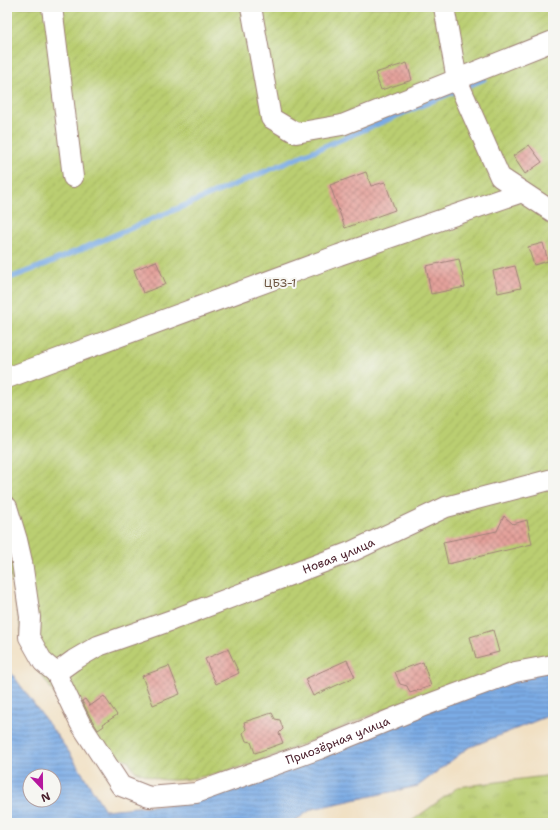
<svg xmlns="http://www.w3.org/2000/svg" width="560" height="830" viewBox="0 0 560 830" font-family="'Shantell Sans',sans-serif">
<defs>
<pattern id="grass-tufts" width="24" height="20" patternUnits="userSpaceOnUse"><rect width="24" height="20" fill="#bace71"/><path d="M3 7l-1-3M5 7V3M7 7l1-3M15 17l-1-3M17 17v-4M19 17l1-3" fill="none" stroke="#a1b062"/></pattern>
<pattern id="garden-furrows" width="10" height="10" patternUnits="userSpaceOnUse"><rect width="10" height="10" fill="#bace71"/><path d="M-1 1l2-2M0 10L10 0M9 11l2-2" fill="none" stroke="#a1b062"/></pattern>
<pattern id="water-rules" width="6" height="5" patternUnits="userSpaceOnUse"><rect width="6" height="5" fill="#7aabe5"/><path d="M0 2.5h6" fill="none" stroke="#668bba"/></pattern>
<pattern id="building-cross-hatch" width="8" height="8" patternUnits="userSpaceOnUse"><rect width="8" height="8" fill="#e4a29b"/><path d="M0 0l8 8M0 8l8-8" fill="none" stroke="#bb837f"/></pattern>
</defs>
<rect width="100%" height="100%" fill="#f6f6f2"/>
<filter id="ink" filterUnits="userSpaceOnUse"><feTurbulence type="fractalNoise" baseFrequency=".025" numOctaves="2"/><feDisplacementMap in="SourceGraphic" scale="8" xChannelSelector="R" yChannelSelector="G"/><feConvolveMatrix kernelMatrix="1 2 1 2 8 2 1 2 1" color-interpolation-filters="sRGB"/></filter>
<filter id="wash" filterUnits="userSpaceOnUse"><feTurbulence type="fractalNoise" baseFrequency=".012" numOctaves="4" result="noise"/><feDisplacementMap in="SourceGraphic" scale="16" xChannelSelector="R" yChannelSelector="G"/><feGaussianBlur stdDeviation="0.9" result="paint"/><feColorMatrix in="noise" values="0 0 0 0 0 0 0 0 0 0 0 0 0 0 0 0 0 1.4 0 .05"/><feComposite in="paint" operator="in"/></filter>
<g filter="url(#wash)">
<rect width="100%" height="100%" fill="#f1e0c3"/>
<path fill="url(#grass-tufts)" stroke="#82764e" d="M553,775V823H409L458,787Z"/>
<path fill="url(#garden-furrows)" stroke="#82764e" d="M7,7H553V658C503,672 451,685 402,703C340,726 282,758 218,773C201,777 184,781 167,780C157,780 145,774 135,771L128,760L94,751L25,651L7,558Z"/>
<path fill="url(#water-rules)" stroke="#626588" fill-rule="evenodd" d="M7,667L69,752L105,810L179,803L527,672L553,671V714L468,748L418,786L312,809L292,823H7ZM30,776H54V800H30Z"/>
<g fill="none" stroke-linecap="round" stroke-linejoin="round">
<path stroke="#7aabe5" stroke-width="5.5" d="M7,279L39,267L484,79"/>
</g>
<g id="blocks">
<path fill="url(#building-cross-hatch)" d="M407,63L412,80L381,90L375,73Z
M529,145L542,162L525,174L513,156Z
M366,172L371,186L385,182L395,210L345,228L330,185Z
M543,243L548,261L534,265L528,247Z
M459,259L465,287L431,294L426,266Z
M156,261L166,284L143,293L134,270Z
M515,266L521,288L498,293L493,271Z
M504,516L513,524L527,520L532,544L448,564L443,542L497,531Z
M493,630L499,652L476,658L470,637Z
M228,649L239,673L216,684L205,659Z
M347,660L355,677L313,696L305,679Z
M423,662L431,686L410,693L407,686L400,684L395,672Z
M169,666L180,694L153,705L142,676Z
M104,696L117,715L103,724L104,726L98,730L90,717L82,701L85,699L90,706Z
M272,713L275,719L280,720L283,729L279,733L283,743L255,753L251,742L246,741L243,733L246,729L244,722Z"/>
</g>
</g>
<g filter="url(#ink)">
<use href="#blocks" fill-opacity="0" stroke="#9e8077" stroke-width="1"/>
<g fill="none" stroke-linecap="round" stroke-linejoin="round">
<g stroke="#9e8077" stroke-width="22">
<g id="minor">
<path d="M52,7L73,177"/>
<path d="M251,7L271,118L296,133L342,125L553,41"/>
<path d="M444,7L457,80L500,177L553,212"/>
<path d="M7,378L339,255L522,192"/>
<path id="s1" d="M7,507L17,540L22,562L30,617L29,637L43,662L56,673L74,660L98,646L172,620L353,551L446,507L553,479"/>
<path id="s2" d="M56,673L80,723L121,786L149,797L196,793L319,749L421,707L515,672L553,665"/>
</g>
</g>
<use href="#minor" stroke="#fff" stroke-width="20"/>
</g>
</g>
<g text-anchor="middle" dominant-baseline="central" stroke-width="4" stroke-linejoin="round" paint-order="stroke">
<g font-size="12" fill="#6c5440" stroke="#f6f6f2">
<text x="280" y="283">ЦБЗ-1</text>
</g>
<g font-size="12" fill="#4a1f2b" stroke="#f6f6f2">
<text stroke="none"><textPath href="#s1" startOffset="485">Новая улица</textPath></text>
<text stroke="none"><textPath href="#s2" startOffset="359">Приозёрная улица</textPath></text>
</g>
</g>
<rect width="560" height="830" fill="none" stroke="#f6f6f2" stroke-width="24"/>
<g transform="translate(42 788) rotate(158)"><circle r="19" fill="#f6f6f2" stroke="#b1a0a2"/>
<path d="M0-3L7 15L0 10L-7 15Z" fill="#b5179e"/>
<text y="-6" font-size="11" font-weight="bold" text-anchor="middle" fill="#4a1f2b">N</text>
</g>
</svg>
